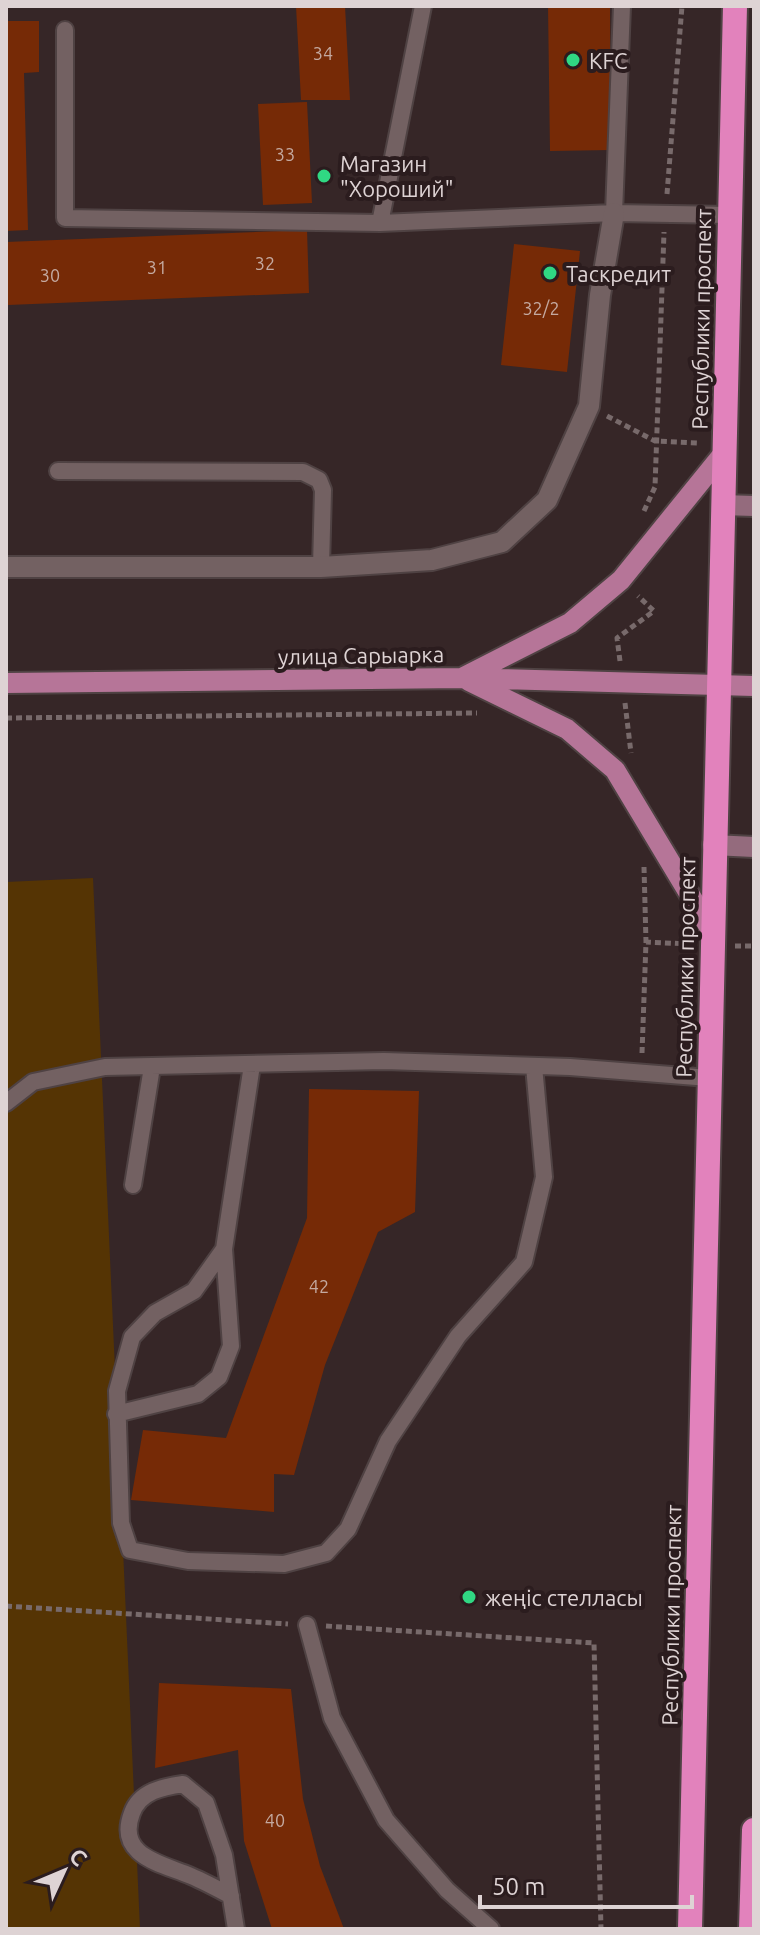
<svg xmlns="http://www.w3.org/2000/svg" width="760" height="1935" viewBox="0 0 760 1935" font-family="Ubuntu,sans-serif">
<rect width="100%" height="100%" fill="#362627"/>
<path fill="#553404" d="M93,878L140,1929H6V882Z"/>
<path fill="#762a06" d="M296,6H345L350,100H301Z
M548,6H610L611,150L550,151Z
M6,21H39V72L24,73L28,230L6,231Z
M307,102L312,203L263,205L258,104Z
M307,230L309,293L8,305L6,242Z
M514,244L580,251L567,372L501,365Z
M309,1089L419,1091L415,1212L378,1232L325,1365L294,1475L274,1474V1512L131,1500L143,1430L226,1438L307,1218Z
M159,1683L291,1689L303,1799L320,1866L344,1929H272L244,1841L238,1750L155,1768Z"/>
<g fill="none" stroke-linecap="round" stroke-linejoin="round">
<g stroke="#4f4243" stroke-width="20">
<path id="lane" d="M65,30V218L380,223L614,213L729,215
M614,213L622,6
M380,223L423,6
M58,471L303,472L319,480L323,490L321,567
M252,1065L224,1249L194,1291L155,1313L132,1337L117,1391L121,1523L130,1550L188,1561L284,1564L326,1553L348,1529L388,1441L458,1336L524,1262L544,1177L534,1066
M6,1103L33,1082L105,1067L384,1061L570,1067L709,1078
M133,1185L152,1067
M116,1414L198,1394L219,1377L231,1346L224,1249
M307,1625L332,1718L386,1820L447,1890L491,1929
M231,1896C218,1889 205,1882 191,1876C164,1864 115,1857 132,1813C140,1791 163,1787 183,1784L206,1803L224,1855L236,1929"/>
</g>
<g stroke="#4f4243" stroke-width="24">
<path id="street" d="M6,567H321L432,560L502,542L547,500L589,406L600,295L614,213"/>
</g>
<g stroke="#4f4243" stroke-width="24">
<path id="secondary" d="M722,505L754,506
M713,845L754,847"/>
</g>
<g stroke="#4f4243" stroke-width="24">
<path id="primary" d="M464,677L570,623L621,580L723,454
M469,681L567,729L615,770L711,930
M6,683L462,678L754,686"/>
</g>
<g stroke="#4f4243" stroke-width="28">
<path id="highway" d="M690,1929L735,6
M751,1929L754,1830"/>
</g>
<path stroke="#786a6b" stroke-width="5" stroke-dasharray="6 4" stroke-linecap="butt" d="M667,194L682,6
M607,416L655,441L699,443
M644,511L655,487L664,232
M620,661L617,638L654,611L638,596
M625,703L631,753
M6,718L477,713
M644,867L646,942
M735,946H754
M642,1053L646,942L689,944
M6,1606L288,1624
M326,1626L594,1643L601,1929"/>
<use href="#lane" stroke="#736162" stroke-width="16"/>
<use href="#street" stroke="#736162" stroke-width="20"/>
<use href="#secondary" stroke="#946b7d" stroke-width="20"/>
<use href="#primary" stroke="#b67598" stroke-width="20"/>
<use href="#highway" stroke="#e282bc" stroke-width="24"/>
</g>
<g fill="#30d883" stroke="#2b1c1e" stroke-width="3">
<circle cx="573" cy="60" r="8"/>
<circle cx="324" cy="176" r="8"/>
<circle cx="550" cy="273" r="8"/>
<circle cx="469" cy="1597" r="8"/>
</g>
<g text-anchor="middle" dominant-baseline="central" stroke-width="8" stroke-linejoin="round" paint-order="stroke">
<g font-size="18" fill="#c4a9a0">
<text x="323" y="53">34</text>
<text x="285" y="154">33</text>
<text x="265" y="263">32</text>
<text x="157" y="267">31</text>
<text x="50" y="275">30</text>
<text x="541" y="308">32/2</text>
<text x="319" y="1286">42</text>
<text x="275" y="1820">40</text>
</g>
<g font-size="22" fill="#ded3d4" stroke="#2b1c1e" text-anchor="start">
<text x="589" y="60">KFC</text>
<text x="340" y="163">Магазин<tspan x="340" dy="25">"Хороший"</tspan></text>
<text x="566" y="273">Таскредит</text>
<text x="485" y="1597">жеңіс стелласы</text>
</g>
<g font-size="22" fill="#ded3d4" stroke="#2b1c1e">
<text transform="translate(701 319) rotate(-89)">Республики проспект</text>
<text transform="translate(361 655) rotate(-1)">улица Сарыарка</text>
<text transform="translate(685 967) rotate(-89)">Республики проспект</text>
<text transform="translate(671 1615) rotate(-89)">Республики проспект</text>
</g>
</g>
<rect width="760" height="1935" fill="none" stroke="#ded3d4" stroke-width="16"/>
<g transform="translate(64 1871) rotate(46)" stroke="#2b1c1e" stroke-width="6" paint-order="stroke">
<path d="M0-6L14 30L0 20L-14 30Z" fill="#ded3d4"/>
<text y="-12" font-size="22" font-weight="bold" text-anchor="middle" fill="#ded3d4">С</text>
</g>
<path d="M480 1895v12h212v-12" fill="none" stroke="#ded3d4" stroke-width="4"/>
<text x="492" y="1895" font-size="24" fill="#ded3d4" stroke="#2b1c1e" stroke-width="6" paint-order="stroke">50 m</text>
</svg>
